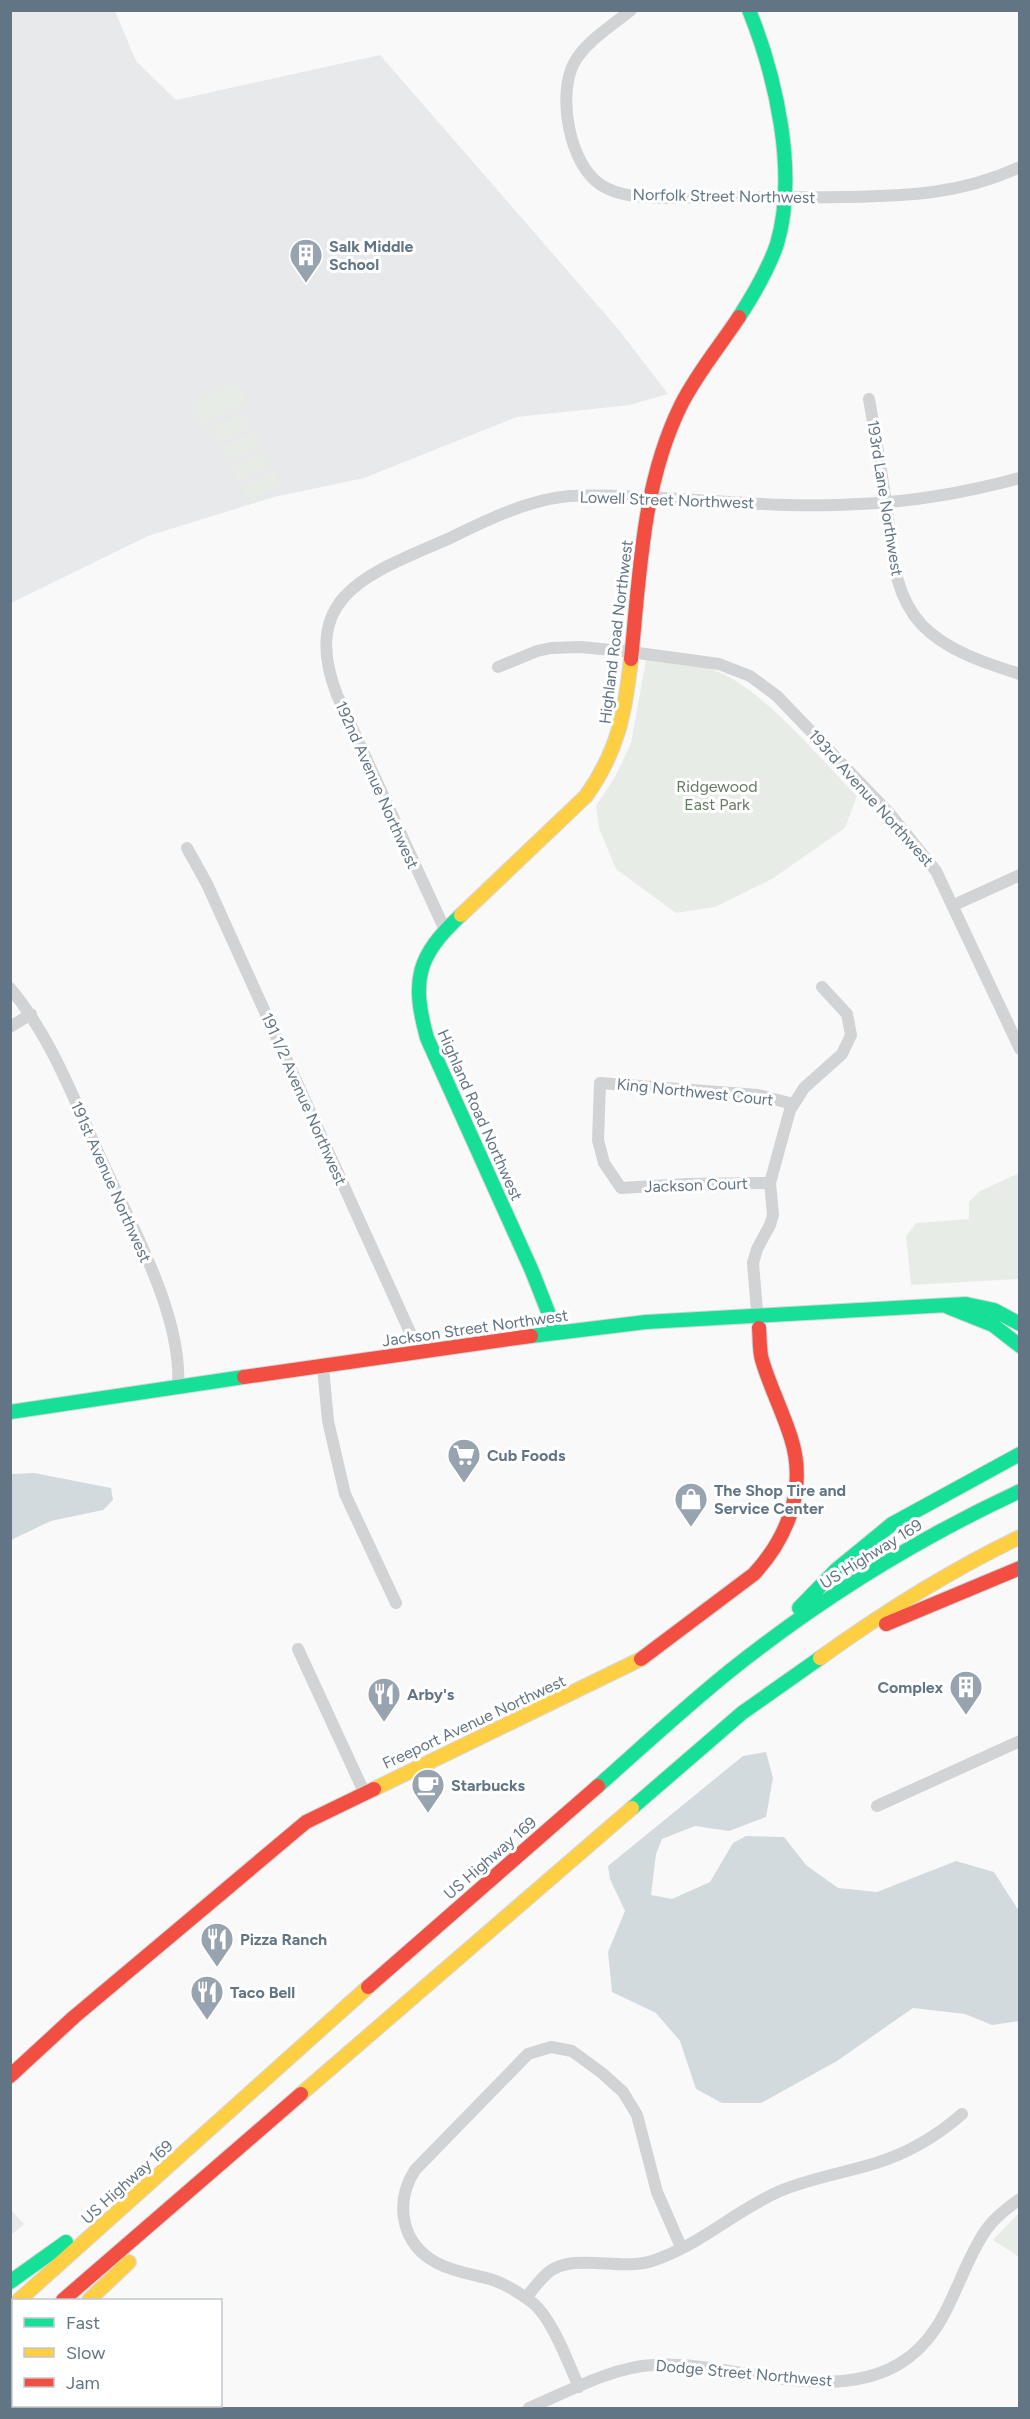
<svg xmlns="http://www.w3.org/2000/svg" width="1030" height="2419" viewBox="0 0 1030 2419" font-family="Figtree,sans-serif">
<rect width="100%" height="100%" fill="#f9f9f9"/>
<path fill="#e7e9ea" d="M11,11H115L136,61L176,100L380,55L619,330L668,394L630,405L517,417L364,478L274,497L148,536L11,603Z
M10,2209L24,2224L11,2235H10Z"/>
<path fill="#e8ece7" d="M236,381L247,401L236,407L225,386Z
M224,387L235,407L200,425L190,404Z
M243,413L250,427L218,443L211,428Z
M253,432L260,447L228,463L221,448Z
M263,452L270,466L238,482L231,468Z
M274,471L281,486L249,502L242,487Z
M646,660C671,662 700,663 723,674C767,694 822,761 857,796L845,828L772,879L715,907L676,913L616,869L599,828L596,806L615,777L631,743Z
M1019,1173V1279L911,1285L906,1236L916,1223L969,1219V1202L980,1191Z
M1019,2213V2257L993,2240Z"/>
<path fill="#d2dade" d="M34,1473L111,1488L113,1500L103,1510L51,1521L11,1540V1474Z
M766,1752L773,1778L766,1817L729,1831L695,1826L662,1839L656,1854L651,1895L672,1899L710,1882L733,1843L746,1836L784,1837L806,1865L838,1888L877,1892L956,1861L994,1872L1019,1911V2021L992,2025L965,2014L913,2008L837,2061L761,2103H722L696,2089L680,2041L656,2013L612,1992L608,1952L625,1911L610,1879L608,1866L743,1756Z"/>
<g fill="none" stroke-linecap="round" stroke-linejoin="round">
<g stroke="#d6d7d8" stroke-width="16">
<path id="fast" d="M739,317C754,294 768,270 777,244C798,173 776,77 749,10
M461,915C417,956 411,980 427,1038L532,1271L556,1332
M948,1307L993,1325L1020,1346
M531,1336L646,1322L966,1304L994,1310L1020,1324
M10,1412L244,1377
M799,1608L836,1570L892,1524L1020,1454
M598,1786C642,1747 685,1707 731,1670C820,1599 917,1539 1020,1491
M632,1808L742,1713L820,1658
M10,2282L66,2242"/>
</g>
<g stroke="#d6d7d8" stroke-width="16">
<path id="slow" d="M461,915L586,796C618,751 625,713 631,659
M820,1658C884,1612 949,1571 1020,1537
M374,1789L641,1659
M301,2094L632,1808
M19,2300L368,1987
M89,2300L129,2262"/>
</g>
<g stroke="#d6d7d8" stroke-width="16">
<path id="jam" d="M631,659C640,573 642,484 681,405C697,373 720,346 739,317
M244,1377L531,1336
M886,1624L1020,1568
M641,1659L754,1574C788,1537 807,1488 791,1438C783,1412 770,1387 762,1360C759,1350 760,1338 759,1328
M368,1987L598,1786
M10,2076L74,2017L306,1822L374,1789
M63,2300L301,2094
M10,2347L14,2344
M10,2377L14,2374"/>
</g>
<path stroke="#d2d3d4" stroke-width="12" d="M631,10C612,26 586,41 574,63C557,95 569,164 601,185C621,198 648,197 672,198C730,196 788,198 845,197C908,196 962,194 1020,167
M869,399C875,433 881,468 886,503C892,545 891,592 922,625C947,651 985,663 1020,674
M498,667L537,651L551,648L581,647L631,652L719,664L750,676L777,696L890,814L936,871L1020,1049
M187,848L207,884L419,1352
M954,905L1020,875
M445,930L337,695C297,592 375,572 450,538C487,520 527,500 569,496C600,494 633,497 664,498C729,502 794,508 859,504C912,502 968,492 1020,478
M10,988C52,1038 75,1102 102,1161C131,1225 183,1316 178,1387
M10,1027L31,1014
M770,1183L687,1184L621,1188L604,1163L598,1140L600,1083L758,1095L793,1104
M758,1323L753,1263L757,1249L770,1225L773,1215L770,1183L790,1110L804,1088L842,1054L851,1035L847,1014L822,987
M323,1367L328,1421L345,1494L396,1603
M298,1649L364,1792
M877,1806L1020,1741
M526,2298C533,2289 541,2278 550,2271C575,2253 621,2271 652,2261C699,2246 736,2210 780,2191C811,2178 844,2173 876,2163C908,2153 937,2136 962,2114
M579,2387C568,2363 553,2320 533,2303C520,2293 506,2284 490,2279C472,2274 454,2272 437,2263C401,2244 394,2203 415,2170L528,2054L551,2047L572,2051L602,2073L623,2092L637,2115L657,2192L681,2247
M529,2408C567,2392 612,2367 653,2365C730,2360 828,2406 899,2364C950,2334 955,2275 986,2230C995,2217 1007,2208 1020,2199"/>
<use href="#fast" stroke="#16e098" stroke-width="14"/>
<use href="#slow" stroke="#ffcf43" stroke-width="14"/>
<use href="#jam" stroke="#f24e42" stroke-width="14"/>
</g>
<defs>
<g id="building-pin" transform="scale(1.725)"><path d="M0 17L-7.5 6A9.5 9.5 0 1 1 7.5 6Z" fill="#97a3ae" stroke="#fff"/><path d="M-4-6H4V6H1V3H-1V6H-4ZM-2.5-4.3h1.7v1.8h-1.7ZM.8-4.3h1.7v1.8H.8ZM-2.5-1h1.7V.8h-1.7ZM.8-1h1.7V.8H.8Z" fill="#fff"/></g>
<g id="supermarket-pin" transform="scale(1.725)"><path d="M0 17L-7.5 6A9.5 9.5 0 1 1 7.5 6Z" fill="#97a3ae" stroke="#fff"/><path d="M-6-5.5h2.5l.6 2H6L4.5 2H-2.5L-4.4-4H-6ZM-1.5 3.2a1.3 1.3 0 1 0 .1 0ZM3 3.2a1.3 1.3 0 1 0 .1 0Z" fill="#fff"/></g>
<g id="shop-pin" transform="scale(1.725)"><path d="M0 17L-7.5 6A9.5 9.5 0 1 1 7.5 6Z" fill="#97a3ae" stroke="#fff"/><path d="M-5-2.5h2.3a2.7 3.5 0 0 1 5.4 0H5L5.5 6h-11ZM-1.5-2.5h3a1.5 2.3 0 0 0-3 0Z" fill="#fff"/></g>
<g id="restaurant-pin" transform="scale(1.725)"><path d="M0 17L-7.5 6A9.5 9.5 0 1 1 7.5 6Z" fill="#97a3ae" stroke="#fff"/><path d="M-5-6h1v4h1v-4h1v4h1v-4h1v5L-1.5 .5V6h-2V.5L-5-1ZM5-6V6H3V1.5H1.5Q1.5-4 5-6Z" fill="#fff"/></g>
<g id="cafe-pin" transform="scale(1.725)"><path d="M0 17L-7.5 6A9.5 9.5 0 1 1 7.5 6Z" fill="#97a3ae" stroke="#fff"/><path d="M-5.5-4.5H6V0H3Q3 3.5 0 3.5H-2.5Q-5.5 3.5-5.5 0ZM3-3.2v2h1.7v-2ZM-6 4.5H4V6H-6Z" fill="#fff"/></g>
</defs>
<g fill-rule="evenodd">
<use href="#building-pin" x="306" y="255"/>
<use href="#supermarket-pin" x="464" y="1455"/>
<use href="#shop-pin" x="691" y="1499"/>
<use href="#building-pin" x="966" y="1687"/>
<use href="#restaurant-pin" x="384" y="1694"/>
<use href="#cafe-pin" x="428" y="1785"/>
<use href="#restaurant-pin" x="217" y="1939"/>
<use href="#restaurant-pin" x="207" y="1992"/>
</g>
<g text-anchor="middle" dominant-baseline="central" stroke-width="6" stroke-linejoin="round" paint-order="stroke">
<g font-size="16" fill="#627585" stroke="#fff">
<text transform="translate(724 196) rotate(1)">Norfolk Street Northwest</text>
<text transform="translate(885 498) rotate(81)">193rd Lane Northwest</text>
<text transform="translate(667 500) rotate(2)">Lowell Street Northwest</text>
<text transform="translate(616 632) rotate(-83)">Highland Road Northwest</text>
<text transform="translate(377 785) rotate(66)">192nd Avenue Northwest</text>
<text transform="translate(871 798) rotate(48)">193rd Avenue Northwest</text>
<text transform="translate(695 1092) rotate(6)">King Northwest Court</text>
<text transform="translate(304 1099) rotate(66)">191 1/2 Avenue Northwest</text>
<text transform="translate(480 1115) rotate(66)">Highland Road Northwest</text>
<text transform="translate(111 1182) rotate(66)">191st Avenue Northwest</text>
<text transform="translate(696 1185) rotate(-2)">Jackson Court</text>
<text transform="translate(475 1328) rotate(-8)">Jackson Street Northwest</text>
<text transform="translate(871 1554) rotate(-32)">US Highway 169</text>
<text transform="translate(474 1722) rotate(-25)">Freeport Avenue Northwest</text>
<text transform="translate(490 1858) rotate(-41)">US Highway 169</text>
<text transform="translate(127 2182) rotate(-42)">US Highway 169</text>
<text transform="translate(744 2373) rotate(5)">Dodge Street Northwest</text>
</g>
<g font-size="16" font-weight="bold" fill="#627585" stroke="#fff" text-anchor="start">
<text x="329" y="246">Salk Middle<tspan x="329" dy="18">School</tspan></text>
<text x="487" y="1455">Cub Foods</text>
<text x="714" y="1490">The Shop Tire and<tspan x="714" dy="18">Service Center</tspan></text>
<text x="943" y="1687" text-anchor="end">Complex</text>
<text x="407" y="1694">Arby's</text>
<text x="451" y="1785">Starbucks</text>
<text x="240" y="1939">Pizza Ranch</text>
<text x="230" y="1992">Taco Bell</text>
</g>
<g font-size="16" fill="#667c62" stroke="#fff">
<text x="717" y="786">Ridgewood<tspan x="717" dy="18">East Park</tspan></text>
</g>
</g>
<rect width="1030" height="2419" fill="none" stroke="#627585" stroke-width="24"/>
<rect x="12" y="2299" width="210" height="108" fill="#ffffff" stroke="#c0c8ce" stroke-width="1.5"/>
<rect x="24" y="2318" width="30" height="9" fill="#16e098" stroke="#c0c8ce" stroke-width="1.5"/>
<text x="66" y="2329" font-size="18" fill="#627585">Fast</text>
<rect x="24" y="2348" width="30" height="9" fill="#ffcf43" stroke="#c0c8ce" stroke-width="1.5"/>
<text x="66" y="2359" font-size="18" fill="#627585">Slow</text>
<rect x="24" y="2378" width="30" height="9" fill="#f24e42" stroke="#c0c8ce" stroke-width="1.5"/>
<text x="66" y="2389" font-size="18" fill="#627585">Jam</text>
</svg>
